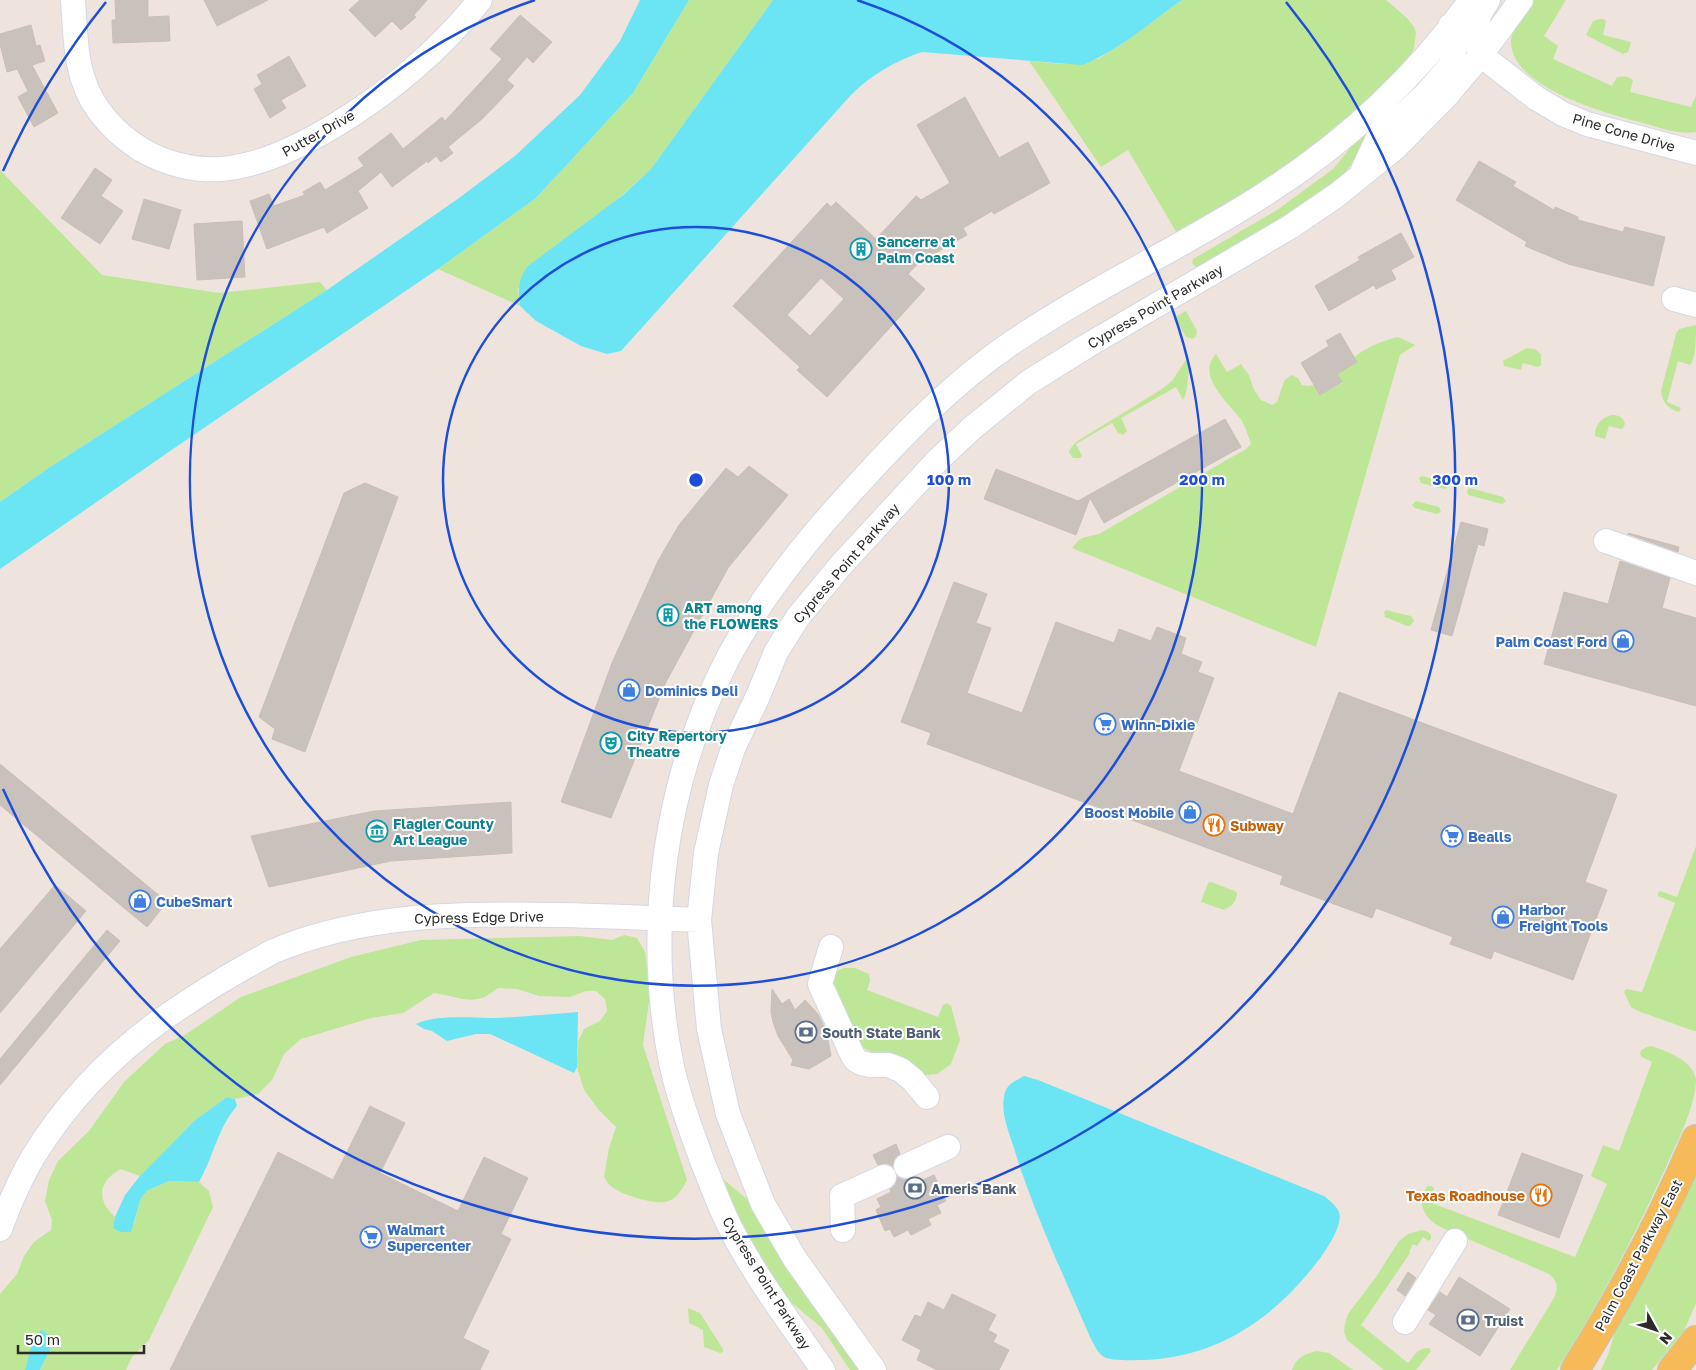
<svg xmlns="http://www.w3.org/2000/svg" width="1696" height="1370" viewBox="0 0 1696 1370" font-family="'Golos Text',sans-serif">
<rect width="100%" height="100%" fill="#eee4dd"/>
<path fill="#bee697" d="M689,0H773L651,169L518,289L520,306L438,269L536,198L633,93Z
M1182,0H1386L1407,18L1414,27L1416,33L1414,48L1409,59L1375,95L1313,145L1256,187L1178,235L1128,150L1101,167L1029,61L1063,64L1098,59L1122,44Z
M1533,0H1566L1544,36L1558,46L1553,59L1612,86L1617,77C1623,76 1628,76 1633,80L1630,92L1691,107L1696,95V132C1677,135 1658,127 1640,122C1605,113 1509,87 1511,40C1512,26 1526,11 1533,0Z
M1599,19H1604L1606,21L1603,35L1631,42L1628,52L1623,54L1586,35L1593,21Z
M1441,55L1446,58L1369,142L1338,181L1282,218L1200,266L1197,268L1192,263L1193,259L1277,210L1333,169L1356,141Z
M0,170L102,275L219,293L320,282L327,290L50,467L0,502Z
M1186,311L1197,331L1196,336L1193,339L1186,337L1175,317Z
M1696,325C1696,336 1696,359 1690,365L1678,361L1667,402L1681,408L1679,412C1668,409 1662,402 1661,391L1676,334L1679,329Z
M1398,337L1415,345L1400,355L1316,647L1072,548L1078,541L1082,538L1099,534L1230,458L1245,450L1251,444C1248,436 1246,428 1242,421C1229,403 1195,376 1216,354L1227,372L1241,364L1249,375L1254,390L1261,400L1272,405L1277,402L1284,381L1291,375L1298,378L1302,385L1309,386L1314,385L1320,395L1342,383L1337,374C1356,353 1370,344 1398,337Z
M1527,348L1535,349L1541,354V365L1538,367L1523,363L1521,370L1504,366L1503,361Z
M1187,358L1190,363C1187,374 1189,392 1183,400L1176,387L1121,418L1127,431L1123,435L1118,433L1112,423L1076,444L1082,456L1080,458H1073L1069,452L1070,449L1076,442L1162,389L1172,381Z
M1612,415C1619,415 1623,417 1625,424L1623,428L1621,429L1609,426L1605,439L1595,436C1595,424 1601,418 1612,415Z
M1422,476L1446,482L1449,486L1445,489L1421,483L1419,478Z
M1470,488L1503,497L1506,501L1502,504L1468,495L1467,490Z
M1416,501L1439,507L1441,512L1437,514L1415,508L1412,505Z
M1386,610L1411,616L1414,621L1410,626H1407L1385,617L1384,612Z
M1696,846V1031H1694L1638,1011L1631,1007L1624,992L1626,989L1642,992L1675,903L1658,896V893L1660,891L1677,897Z
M1211,882L1235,891L1237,893C1236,903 1232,906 1224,910L1201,902L1208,883Z
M624,935L637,938L645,952L650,995L643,1045L687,1180C683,1188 678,1197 669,1201C657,1206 622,1195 612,1187C609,1185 606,1180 604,1177L609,1148L616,1127L598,1109L584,1090L577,1067L578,1042L584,1029L600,1021L607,1011L605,999L596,991H586L570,997L539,996L517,989L498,988C475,1008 461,997 434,993L403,1013L371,1018L301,1039L284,1054L272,1080L258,1094L235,1099L227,1097L194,1121L140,1176L121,1169C98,1181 96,1200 115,1217L113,1228L134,1224L141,1198L148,1190L169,1181L199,1182L209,1191L213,1207L149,1340L132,1357L126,1370H40L53,1343L30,1356L25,1370H0V1294L17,1274L24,1256L34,1242L51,1230L52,1220L45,1201L49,1180L58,1161L89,1131L124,1082L165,1044L185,1035L241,997L351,957L421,940L580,936L612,940Z
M844,968H855L869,974L870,981L867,990L938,1017L943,1005L947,1003L951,1006L960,1040L951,1064L937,1074L926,1075L919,1074L898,1057L884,1053L871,1052L862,1047L831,984L834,972Z
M1652,1046C1668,1052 1692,1060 1696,1079C1696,1103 1680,1137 1670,1158C1637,1232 1600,1302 1557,1370H1510L1554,1298C1559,1287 1557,1279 1547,1273L1438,1226C1427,1219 1422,1211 1421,1198L1427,1186H1432L1434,1188L1429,1202L1575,1257L1607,1184L1591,1176L1603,1145L1619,1151L1652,1062L1642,1057L1640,1054L1641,1050L1647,1047Z
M1696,1172V1303L1684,1331L1652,1370H1601L1609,1352L1616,1327Z
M722,1178L754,1205L861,1370H850L822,1328L787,1299L749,1242L719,1179Z
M1422,1230L1428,1232L1431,1235V1239L1429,1241L1423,1237L1417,1246L1413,1244L1409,1252L1410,1253L1361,1325L1408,1363C1414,1356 1418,1347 1429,1348L1431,1351L1416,1370H1384L1347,1340L1344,1332L1345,1323L1348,1314L1376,1277L1399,1241L1408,1234Z
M688,1308L700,1313L723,1349V1352L720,1353L704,1347L703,1330L689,1323Z
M1317,1351L1329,1353L1353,1370H1292C1296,1358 1305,1353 1317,1351Z"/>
<path fill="#6be5f4" d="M640,0H689L633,93L536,198L438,269L173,449L0,569V502L50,467L327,290L459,198L515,156L580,95L620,41Z
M773,0H1182C1149,23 1119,51 1082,65L922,52C895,61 871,75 851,95L621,351L607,354L581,346L536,321L520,306C518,291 518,279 528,266L623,195L651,169Z
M578,1012L577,1067L574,1073L490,1034H476L447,1041L432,1031L424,1029L416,1024C434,1014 474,1018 496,1018C523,1017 551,1014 578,1012Z
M1024,1076L1038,1080L1324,1196C1330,1201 1336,1205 1339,1212C1343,1225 1328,1247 1321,1257C1277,1316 1220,1357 1144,1360C1134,1360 1115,1361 1106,1358C1098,1355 1094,1344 1090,1337C1063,1274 1033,1211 1013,1145C1008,1130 1001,1112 1004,1097C1005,1085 1015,1081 1024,1076Z
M227,1097L235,1099L237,1106C218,1127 213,1158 199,1182L169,1181L148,1190L141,1198L131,1232H121L113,1228L115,1217L125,1195L140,1176L194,1121Z
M42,1330L49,1336L53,1343L40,1370H25L34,1337Z"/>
<path fill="#c9c1bc" stroke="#c9bfb6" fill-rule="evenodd" d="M115,0H148V17L169,16L170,41L113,43L112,20H116Z
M204,0H268L217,26Z
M360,0H427L414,15L416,17L401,30L392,21L375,37L349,10Z
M520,15L552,42L533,63L527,57L507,80L514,86L482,119L448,147L453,153L441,162L436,156L428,163L427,161L392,187L381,172L358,191L368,208L327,233L324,227L267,249L250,201L269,194L274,206L305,195L303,192L320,182L325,190L364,166L358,158L391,133L403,149L442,117L445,121L502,59L490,49Z
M31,25L36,46L40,45L45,61L32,65L58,113L34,127L18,97L28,91L17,69L7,72L0,44V34Z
M289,56L306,86L281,100L286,108L270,118L254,89L262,84L257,75Z
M965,97L999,158L1028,142L1050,183L994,214L992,211L963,228L967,235L932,255L929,252L908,274L925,289L827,397L797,370L800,367L733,306L827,203L831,207L836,202L876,239L916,196L921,200L950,183L917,125ZM821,278L844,299L810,336L787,315Z
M1479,161L1516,182L1513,186L1554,210L1555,207L1578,217V220L1623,232L1625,227L1665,237L1653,286L1568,264L1525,246L1527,242L1456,200Z
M95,168L112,180L101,196L123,211L100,244L61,218Z
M144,199L181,210L169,249L132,239Z
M242,221L245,277L197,280L194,224Z
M1401,233L1414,257L1391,270L1396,279L1376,289L1374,285L1329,311L1315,286L1360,260L1358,257Z
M1340,333L1357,362L1337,374L1342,382L1320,395L1301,363L1329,346L1326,341Z
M1225,419L1241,447L1104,523L1090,498L1076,535L984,499L996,469L1078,501Z
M749,466L788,495L728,568L666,682L611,818L561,802L612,663L658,561L679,525L726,468L738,477Z
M365,483L398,497L305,752L272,739L275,729L259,717L344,493Z
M1461,522L1488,529L1484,546L1478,544L1452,636L1431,630Z
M1628,533L1679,547L1678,552L1628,534Z
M1620,561L1670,578L1662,608L1696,618V706L1544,664L1564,592L1608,604Z
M954,582L987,594L976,623L991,628L967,693L1022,713L1056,622L1114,643L1119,629L1151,641L1157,627L1186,638L1181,654L1202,662L1198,672L1214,678L1179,771L1293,814L1339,692L1617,795L1585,882L1607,890L1573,980L1494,951L1491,959L1450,944L1453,937L1376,908L1372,918L1280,884L1283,876L927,744L931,733L901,722Z
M0,764L167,902L147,927L0,805Z
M511,802L512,853L391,861L269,887L251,836L374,811Z
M55,885L86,911L0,1013V949Z
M107,930L120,941L0,1085V1059Z
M772,989L782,1004L789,999L795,1010L805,1000L818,1014L828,1035H827L831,1056L809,1069L791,1065L793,1060L778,1036L773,1022L771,1012Z
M370,1106L405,1123L380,1173L458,1211L484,1157L528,1178L501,1234L511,1239L463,1338L489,1351L480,1370H170L278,1152L333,1180Z
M896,1144L900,1154L895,1158L893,1166L886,1163L878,1165L873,1155Z
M1522,1153L1583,1175L1559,1238L1498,1215Z
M934,1175L946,1201L937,1205L941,1213L928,1219L931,1225L911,1235L908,1230L894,1237L890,1229L885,1231L876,1210L881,1207L877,1199L891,1192L890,1189L895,1185L897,1177L904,1180L912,1179L914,1184Z
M1408,1272L1416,1278L1405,1296L1397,1290Z
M1459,1277L1510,1309L1480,1356L1429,1324L1436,1315L1428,1310L1440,1292L1447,1297Z
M952,1294L996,1315L988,1330L997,1335L993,1342L1009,1350L999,1370H937L917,1360L921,1350L902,1340L915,1315L921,1317L928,1302L944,1310Z"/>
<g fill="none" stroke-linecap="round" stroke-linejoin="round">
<g stroke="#d2d8e4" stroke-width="26">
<path id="minor" d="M73,0C75,26 75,54 83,79C92,109 116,134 142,150C166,164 195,171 222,169C263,165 300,146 334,126C390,92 439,51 480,0
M1488,0L1480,13L1473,34L1481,55L1536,98L1563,114L1587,124L1696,153
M1363,170L1377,140L1426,94L1451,65L1456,43L1450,26
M1674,299L1696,305
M1606,541L1696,573
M831,947L820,984L852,1054L856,1060L861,1063L870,1065H888L901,1070L913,1080L927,1097
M906,1166L948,1147
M0,1229C9,1205 20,1179 33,1157C66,1103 112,1055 164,1018C190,1000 216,983 245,967C254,962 264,956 274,951C365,913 464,913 561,915C607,916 653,918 699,920
M843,1230L842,1196L884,1177
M1405,1322L1455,1241
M823,1370C791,1324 756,1278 731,1229C720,1208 712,1185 703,1163C691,1130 678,1096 671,1062C644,927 665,778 729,656C762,596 804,543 850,493C900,438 951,384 1013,342C1094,287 1183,247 1265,194C1345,143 1416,77 1471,0
M874,1370L795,1259L763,1204L728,1114L709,1029L699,920L706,853L721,785L734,746L758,696L776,652L798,617L841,565L938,460L972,428L1029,382L1085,347L1290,227L1337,195L1395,148L1447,95L1481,55L1521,0"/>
</g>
<g stroke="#c4c4c4" stroke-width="30">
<path id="major" d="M1575,1370C1621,1296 1662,1219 1696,1139
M1672,1370L1696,1340"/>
</g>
<use href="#minor" stroke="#fff" stroke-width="24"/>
<use href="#major" stroke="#f7ba58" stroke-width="28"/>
</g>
<g fill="none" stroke="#1d4ed8" stroke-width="2.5">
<circle cx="696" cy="480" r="253"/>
<path d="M857 0A506 506 0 1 1 535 0"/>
<path d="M3 171A759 759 0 0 1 106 2M1286 2A759 759 0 1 1 3 789"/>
</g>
<defs>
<g id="building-ring" transform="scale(1.125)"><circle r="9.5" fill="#fff" stroke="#0f9aa8" stroke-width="1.5"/><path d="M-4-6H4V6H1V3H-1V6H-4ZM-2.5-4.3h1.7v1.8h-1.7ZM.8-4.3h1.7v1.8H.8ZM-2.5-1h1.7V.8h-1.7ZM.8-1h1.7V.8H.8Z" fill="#0f9aa8"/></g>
<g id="shop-ring" transform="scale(1.125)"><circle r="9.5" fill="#fff" stroke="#3f7fe0" stroke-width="1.5"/><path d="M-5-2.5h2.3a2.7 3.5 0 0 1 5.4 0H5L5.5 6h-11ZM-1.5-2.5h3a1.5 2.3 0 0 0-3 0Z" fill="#3f7fe0"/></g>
<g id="supermarket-ring" transform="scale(1.125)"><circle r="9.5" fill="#fff" stroke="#3f7fe0" stroke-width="1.5"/><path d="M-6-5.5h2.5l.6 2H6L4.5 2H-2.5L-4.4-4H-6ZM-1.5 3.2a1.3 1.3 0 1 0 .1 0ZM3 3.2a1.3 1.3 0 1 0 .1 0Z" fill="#3f7fe0"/></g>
<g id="theatre-ring" transform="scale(1.125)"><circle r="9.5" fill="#fff" stroke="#0f9aa8" stroke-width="1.5"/><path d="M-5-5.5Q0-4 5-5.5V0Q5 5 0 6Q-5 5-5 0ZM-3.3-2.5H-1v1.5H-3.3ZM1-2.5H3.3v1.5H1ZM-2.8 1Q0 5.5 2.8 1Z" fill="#0f9aa8"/></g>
<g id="restaurant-ring" transform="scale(1.125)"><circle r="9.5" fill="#fff" stroke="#e8710a" stroke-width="1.5"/><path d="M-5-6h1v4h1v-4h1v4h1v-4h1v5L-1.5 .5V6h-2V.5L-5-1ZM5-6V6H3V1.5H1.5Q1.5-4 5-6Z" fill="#e8710a"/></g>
<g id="museum-ring" transform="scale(1.125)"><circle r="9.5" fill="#fff" stroke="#0f9aa8" stroke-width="1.5"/><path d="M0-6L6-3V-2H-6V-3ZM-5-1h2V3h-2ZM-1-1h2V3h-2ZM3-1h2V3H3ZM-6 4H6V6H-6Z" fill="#0f9aa8"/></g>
<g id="bank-ring" transform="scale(1.125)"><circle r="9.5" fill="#fff" stroke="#5c6f8a" stroke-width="1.5"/><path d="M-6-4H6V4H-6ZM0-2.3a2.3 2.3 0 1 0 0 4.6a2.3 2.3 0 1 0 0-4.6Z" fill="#5c6f8a"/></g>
</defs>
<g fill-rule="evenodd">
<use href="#building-ring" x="861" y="249"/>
<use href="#building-ring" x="668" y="615"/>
<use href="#shop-ring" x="1623" y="641"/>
<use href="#shop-ring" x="629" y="690"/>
<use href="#supermarket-ring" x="1105" y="724"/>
<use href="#theatre-ring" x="611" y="743"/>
<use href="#shop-ring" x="1190" y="812"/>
<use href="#restaurant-ring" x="1214" y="825"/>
<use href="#museum-ring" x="377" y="831"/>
<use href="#supermarket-ring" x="1452" y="836"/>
<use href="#shop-ring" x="140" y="901"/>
<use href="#shop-ring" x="1503" y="917"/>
<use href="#bank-ring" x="806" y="1032"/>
<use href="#bank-ring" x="915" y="1188"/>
<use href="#restaurant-ring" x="1541" y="1195"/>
<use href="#supermarket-ring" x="371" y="1237"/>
<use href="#bank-ring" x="1468" y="1320"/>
</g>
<g text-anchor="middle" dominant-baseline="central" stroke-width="4" stroke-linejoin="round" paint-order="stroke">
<g font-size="14" fill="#2b2b2b" stroke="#fff">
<text transform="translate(1624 132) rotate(16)">Pine Cone Drive</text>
<text transform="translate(318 133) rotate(-29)">Putter Drive</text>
<text transform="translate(1155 306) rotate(-30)">Cypress Point Parkway</text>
<text transform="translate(846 563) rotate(-49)">Cypress Point Parkway</text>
<text transform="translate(479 917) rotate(-1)">Cypress Edge Drive</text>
<text transform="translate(1638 1255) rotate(-62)">Palm Coast Parkway East</text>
<text transform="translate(767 1283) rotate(58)">Cypress Point Parkway</text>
</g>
<g font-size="14" font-weight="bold" fill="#0d838f" stroke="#fff" text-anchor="start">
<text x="877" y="241">Sancerre at<tspan x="877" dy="16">Palm Coast</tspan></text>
<text x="684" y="607">ART among<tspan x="684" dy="16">the FLOWERS</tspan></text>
<text x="627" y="735">City Repertory<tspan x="627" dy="16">Theatre</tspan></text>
<text x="393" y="823">Flagler County<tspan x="393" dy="16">Art League</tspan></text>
</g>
<g font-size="14" font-weight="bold" fill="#366cbe" stroke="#fff" text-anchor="start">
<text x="1607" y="641" text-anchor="end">Palm Coast Ford</text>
<text x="645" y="690">Dominics Deli</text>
<text x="1121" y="724">Winn-Dixie</text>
<text x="1174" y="812" text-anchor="end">Boost Mobile</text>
<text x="1468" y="836">Bealls</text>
<text x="156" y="901">CubeSmart</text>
<text x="1519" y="909">Harbor<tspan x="1519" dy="16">Freight Tools</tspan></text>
<text x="387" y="1229">Walmart<tspan x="387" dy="16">Supercenter</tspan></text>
</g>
<g font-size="14" font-weight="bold" fill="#c56008" stroke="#fff" text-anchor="start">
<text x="1230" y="825">Subway</text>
<text x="1525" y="1195" text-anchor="end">Texas Roadhouse</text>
</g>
<g font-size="14" font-weight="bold" fill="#4e5e75" stroke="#fff" text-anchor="start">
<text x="822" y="1032">South State Bank</text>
<text x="931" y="1188">Ameris Bank</text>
<text x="1484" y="1320">Truist</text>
</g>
</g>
<circle cx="696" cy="480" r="8" fill="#1d4ed8" stroke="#fff" stroke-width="2.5"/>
<g font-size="15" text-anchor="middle" font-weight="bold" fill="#1d4ed8" stroke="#fff" stroke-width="4" stroke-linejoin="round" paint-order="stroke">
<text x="949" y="485">100 m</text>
<text x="1202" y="485">200 m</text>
<text x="1455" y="485">300 m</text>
</g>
<g transform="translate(1656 1330) rotate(130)" stroke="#ffffff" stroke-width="4" paint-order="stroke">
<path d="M0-4L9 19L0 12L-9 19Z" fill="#2b2b2b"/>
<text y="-8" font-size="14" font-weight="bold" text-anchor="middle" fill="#2b2b2b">N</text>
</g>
<path d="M18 1345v8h126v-8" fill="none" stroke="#2b2b2b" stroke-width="2.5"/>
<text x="25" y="1345" font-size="15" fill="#2b2b2b" stroke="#ffffff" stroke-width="4" paint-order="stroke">50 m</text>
</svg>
